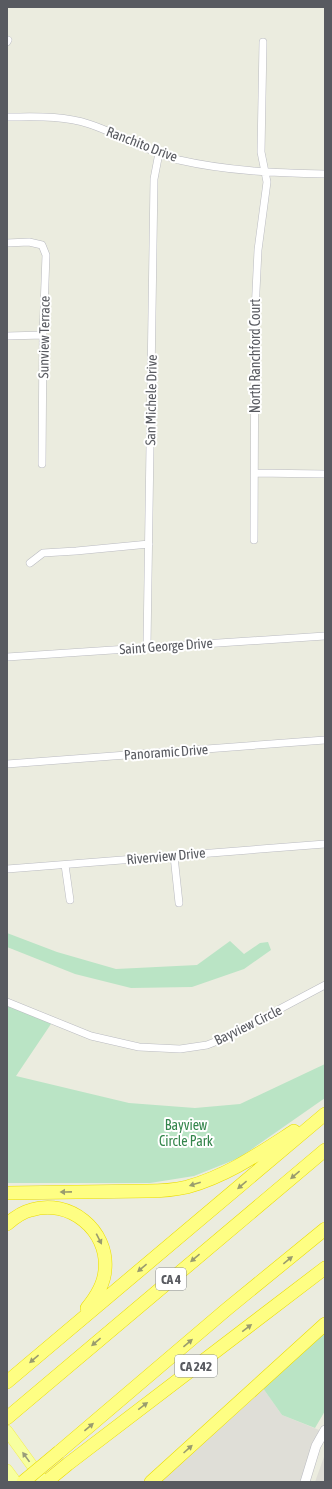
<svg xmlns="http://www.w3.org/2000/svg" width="332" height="1489" viewBox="0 0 332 1489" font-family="'Asap Condensed',sans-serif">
<rect width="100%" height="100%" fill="#ebecdf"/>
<path fill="#dfded7" d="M260,1384L282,1415L324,1432L305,1482H153Z
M325,1454V1482H315Z"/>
<path fill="#bae4c5" d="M7,933L57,952L116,969L197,965L230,941L244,954L260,943L268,942L271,950L244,969L192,987L131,988L75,974L7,947Z
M7,1002L53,1021L16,1076L129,1103L195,1108L240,1104L325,1064V1098L239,1158L194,1176L150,1183H7Z
M325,1330V1411L315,1428L282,1415L260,1384Z"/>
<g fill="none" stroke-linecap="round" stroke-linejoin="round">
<g stroke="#babbc1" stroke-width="8">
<path id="minor" d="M7,42L8,40
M7,117C34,117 62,115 89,124C120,134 148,152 179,160C227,171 276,173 325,174
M7,243L29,242L42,245L46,255L43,335L42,464
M7,336L43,335
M255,473L325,474
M254,540L255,312L258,250L267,182L261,152L263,42
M30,563L43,553L76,551L149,544
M147,646L154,179L159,153
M7,657L325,636
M7,764L325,740
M174,856L179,903
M65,865L70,900
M7,869L325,844
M7,1002L91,1036L139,1047L180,1049L207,1045L225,1038L325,985"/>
</g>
<g stroke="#babbc1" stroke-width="10">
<path id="tertiary" d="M305,1482L316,1446L325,1430"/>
</g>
<g stroke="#f3ee50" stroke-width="12">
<path id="primary" d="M7,1431L44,1482
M7,1470L16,1482"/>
</g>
<g stroke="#eadc00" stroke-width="14">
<path id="motorway" d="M7,1193L147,1191C161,1191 174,1190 187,1187C227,1176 260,1153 294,1131
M7,1224C14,1218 22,1212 31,1210C69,1198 109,1230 105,1270C104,1285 96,1297 87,1308
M7,1382L325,1114
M7,1418L325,1150
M59,1452L227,1309L325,1229
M46,1482L68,1464L325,1268
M151,1482L325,1324"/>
</g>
<use href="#minor" stroke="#fff" stroke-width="7"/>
<use href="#tertiary" stroke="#fff" stroke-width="9"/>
<use href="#primary" stroke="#f7ffa0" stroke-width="11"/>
<use href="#motorway" stroke="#fefe83" stroke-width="13"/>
<g stroke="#eadc00" stroke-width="14" stroke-linecap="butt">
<path id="motorway-bridge" d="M23,1482L59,1452"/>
</g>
<use href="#motorway-bridge" stroke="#fefe83" stroke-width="13"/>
</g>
<defs><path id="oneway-solid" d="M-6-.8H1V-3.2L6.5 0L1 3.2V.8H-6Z"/></defs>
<g fill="#9a9c6e">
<use href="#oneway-solid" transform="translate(295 1175) rotate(140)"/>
<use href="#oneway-solid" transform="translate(195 1184) rotate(163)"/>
<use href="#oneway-solid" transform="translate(242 1185) rotate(140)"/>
<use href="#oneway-solid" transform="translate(66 1192) rotate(179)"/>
<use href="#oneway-solid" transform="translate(99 1239) rotate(63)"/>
<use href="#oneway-solid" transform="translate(195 1258) rotate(140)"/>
<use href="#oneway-solid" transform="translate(288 1260) rotate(-39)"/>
<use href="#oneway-solid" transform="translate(142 1268) rotate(140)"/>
<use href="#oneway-solid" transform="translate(247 1328) rotate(-37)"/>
<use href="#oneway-solid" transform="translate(96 1342) rotate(140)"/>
<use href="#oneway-solid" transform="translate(188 1343) rotate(-40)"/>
<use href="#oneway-solid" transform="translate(34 1359) rotate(140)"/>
<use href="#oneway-solid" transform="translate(143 1406) rotate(-37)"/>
<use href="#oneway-solid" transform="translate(89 1427) rotate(-40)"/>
<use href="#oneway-solid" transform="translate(188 1449) rotate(-42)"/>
</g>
<use fill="#989c7a" href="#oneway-solid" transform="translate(26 1457) rotate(-126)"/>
<g text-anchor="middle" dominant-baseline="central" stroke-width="4" stroke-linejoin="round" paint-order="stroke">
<g fill="#fff" stroke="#8a8c90" stroke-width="1">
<rect x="156" y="1268" width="30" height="22" rx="3"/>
<rect x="175" y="1355" width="42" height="22" rx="3"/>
</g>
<g font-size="13" font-weight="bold" fill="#585a60">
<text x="171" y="1279">CA 4</text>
<text x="196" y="1366">CA 242</text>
</g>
<g font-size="14" fill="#585a60" stroke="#fff">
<text transform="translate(142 144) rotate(21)">Ranchito Drive</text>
<text transform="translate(44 337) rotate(-89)">Sunview Terrace</text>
<text transform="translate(255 356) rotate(-90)">North Ranchford Court</text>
<text transform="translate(151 400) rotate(-89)">San Michele Drive</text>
<text transform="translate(166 646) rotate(-4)">Saint George Drive</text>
<text transform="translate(166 752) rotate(-4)">Panoramic Drive</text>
<text transform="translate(166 856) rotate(-5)">Riverview Drive</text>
<text transform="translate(248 1025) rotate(-26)">Bayview Circle</text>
</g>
<g font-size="14" fill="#33854b" stroke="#fff">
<text x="186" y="1125">Bayview<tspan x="186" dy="16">Circle Park</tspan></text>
</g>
</g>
<rect width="332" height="1489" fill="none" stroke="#585a60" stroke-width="16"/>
</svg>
